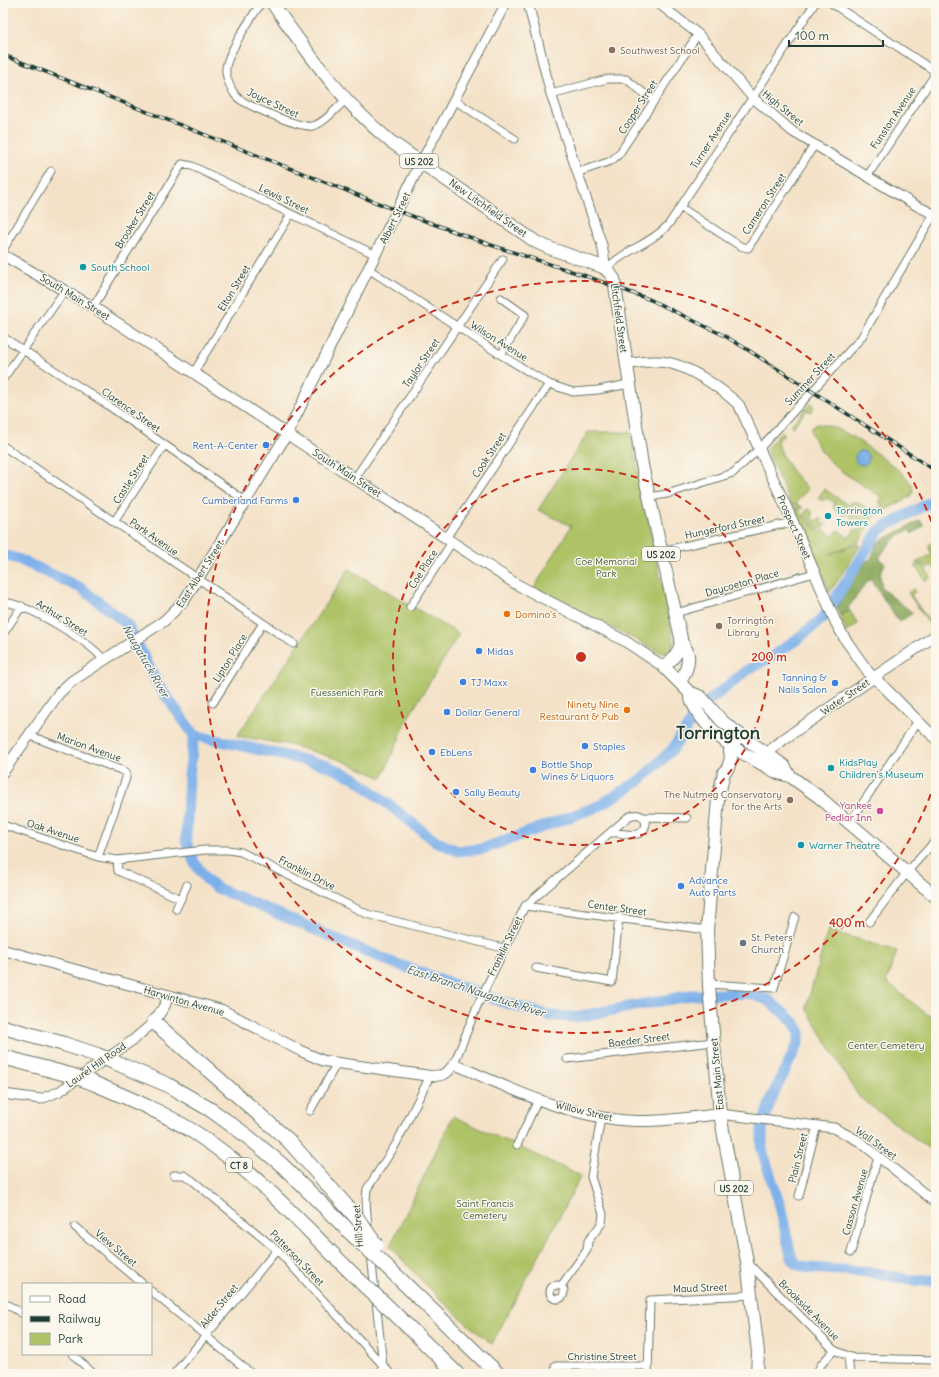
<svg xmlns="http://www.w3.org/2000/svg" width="939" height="1377" viewBox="0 0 939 1377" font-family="Delius,sans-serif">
<rect width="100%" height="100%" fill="#fbf7ec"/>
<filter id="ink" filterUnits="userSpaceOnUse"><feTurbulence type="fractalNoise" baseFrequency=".025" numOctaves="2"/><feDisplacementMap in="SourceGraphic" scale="8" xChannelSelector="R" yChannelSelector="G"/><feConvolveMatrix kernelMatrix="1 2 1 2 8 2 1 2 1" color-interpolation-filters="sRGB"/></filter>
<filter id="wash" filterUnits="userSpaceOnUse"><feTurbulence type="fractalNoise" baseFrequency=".012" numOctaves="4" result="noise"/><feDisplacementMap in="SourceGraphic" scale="16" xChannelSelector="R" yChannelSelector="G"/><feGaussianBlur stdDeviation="0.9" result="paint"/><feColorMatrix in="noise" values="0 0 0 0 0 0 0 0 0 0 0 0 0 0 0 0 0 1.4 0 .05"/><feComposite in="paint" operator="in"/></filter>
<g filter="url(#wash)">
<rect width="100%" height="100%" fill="#f4e2c8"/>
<path fill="#aec266" stroke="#66804d" d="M811,403L814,407L811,412L807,410L792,428L790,426Z
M817,424C842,424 875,453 896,468C904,475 919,486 910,497L870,518L849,503L857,502L872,511L875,508L878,509L882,504L879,502L882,497C852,478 822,465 810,429Z
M782,431L785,435L777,440C782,459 794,475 808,489L796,503L803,508L801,510L795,505H791L766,449Z
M588,432H630L674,643L669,652L664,654L534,588L571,526L538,510Z
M824,489L871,520L874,518L859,542L830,554L859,544L860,546L830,592L793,507L798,509L808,522L822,533L824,530L833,536L838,530L849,538L855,529L859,531L861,528L856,522L859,521V517L854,518L852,521V516L849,514L843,516L842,512L839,510L838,512L833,507L835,504L833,501L826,498L823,501L818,498Z
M808,509L812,511V519L815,521L821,518L822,520L821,523L824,525L827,522L821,530L810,522L804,514Z
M936,540V571L932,565L927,568L923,563L917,564V562L932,554L928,546Z
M922,564L931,577L926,581L915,566Z
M349,569L459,634L408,718L382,778L341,760L290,745L237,736Z
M913,589L915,592L911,595L928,620L932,618L936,624L932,628L908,593Z
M850,611L858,624L847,632L840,616Z
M828,930L897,951L886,982L936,1021V1154L859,1097L806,1008Z
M453,1116L581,1176L492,1344C454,1315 422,1282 390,1246Z"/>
<path fill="#8aa85b" stroke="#547248" d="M920,520L924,526L912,534L909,530C895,537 887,545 879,558L885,564L880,574L882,589L913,613L899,622L870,578L848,608L850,611L840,616L837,608L860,564L871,559L877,543Z"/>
<path fill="#7db0ea" stroke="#4e768f" d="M855 458a7 7 0 1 1 14 0a7 7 0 1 1-14 0Z"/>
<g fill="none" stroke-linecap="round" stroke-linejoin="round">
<path stroke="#7db0ea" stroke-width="11" d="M3,555L18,559L81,588L127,624L159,686L194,735
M194,735L189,775L186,841L194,862L206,879L217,888L391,962L506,1003L551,1016L576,1017L692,995L749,993L768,1000L794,1022L800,1033L798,1044L771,1099L762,1129V1150L780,1206L791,1256L796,1264L808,1268L870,1272L917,1281L936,1280
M194,735L325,765L355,778L435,841L458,851L483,849L599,806L639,781L672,750L701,707L746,671L776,654L800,637L823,618L879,530L936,499"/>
</g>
</g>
<g filter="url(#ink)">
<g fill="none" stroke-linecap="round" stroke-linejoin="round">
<g stroke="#6a7768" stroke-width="9">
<path id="minor" d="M261,3C252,17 228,51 226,68C225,76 231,90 236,96C244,105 300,128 312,126C324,124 336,108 346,100
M831,3L936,72
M551,94L607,79H626L654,101
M454,100L515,139
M579,172L611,161L619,154L698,34
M868,175L936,73
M680,207L740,246L748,248L815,144
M3,250L51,171
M606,269C624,250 651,244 669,224L815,3
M370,270L501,355L549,384L573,392L598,390L629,384
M501,298L525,315L501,355
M93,307L182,164L192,166L376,255
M3,337L103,402L247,502
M194,372L291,214
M3,379L65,290
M3,446L294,644
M355,478L503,259
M649,497L667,494L733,473L760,448L861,338L934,214
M114,522L164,446
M446,538L549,384
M661,551L793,522
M3,602C28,604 89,641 104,660
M410,607L452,542
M676,613L814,573
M3,634L22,606
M213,703L263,623
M28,735L126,772V778L98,857
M644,817L687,818
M850,822L918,721
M3,825L98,857L117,860L205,850H228L241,852L367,914L503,948
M117,860L118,871L181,899
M525,906L707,930
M176,909L187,885
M869,922L908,871L936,840
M536,968L612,982L619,917
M709,984L774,988L795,917
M567,1059L713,1042
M454,1064L478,1004L525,906L628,817C646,807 652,831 637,834C629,836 620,832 612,833
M310,1111L337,1063
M517,1145L538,1100
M174,1175H184L192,1180L277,1250L391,1374
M799,1196L817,1125
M75,1227L143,1284
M368,1230L366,1200L367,1189L396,1144L430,1076
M851,1252L878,1157
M371,1254L383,1366L379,1374
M747,1262L834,1350L853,1358L936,1360
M550 1292a7 7 0 1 1 14 0a7 7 0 1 1-14 0Z
M561,1286L587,1250L588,1241L602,1223L603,1214L591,1177L601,1117
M151,1291L252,1374
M3,1302L23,1314
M72,1354L94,1374
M848,1357L850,1374
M555,1366H648
M174,1374L277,1250
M648,1374L650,1300L751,1295
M817,1374L820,1366L834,1350"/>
</g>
<g stroke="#6a7768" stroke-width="11">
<path id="tertiary" d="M528,3L551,94L602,245L606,269
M658,3L698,34L752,97L793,132L917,206L936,215
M421,162L506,3
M3,1094L41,1099L60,1091L133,1040L154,1022
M720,1114L834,1128L859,1141L936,1203"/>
</g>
<g stroke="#6a7768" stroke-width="12">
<path id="secondary" d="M3,255L93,307L516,584L625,641L664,667
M626,364C638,363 652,360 664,362C688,365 721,388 739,405L793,522L836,623L845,639L869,673L886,689L936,739
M761,758L784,739L936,635
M3,772L59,693L72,681L164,621L184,601L287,434L421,162
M3,950L222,1010L303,1052L324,1061L430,1076C442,1076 447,1075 454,1064C511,1089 572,1119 636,1121C664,1122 692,1117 720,1114
M154,1022L165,1005L168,995"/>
</g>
<g stroke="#6a7768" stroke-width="14">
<path id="primary" d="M739,734L784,766L790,776
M732,747L778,773L790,776L819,797L936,897"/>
</g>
<g stroke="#6a7768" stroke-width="14">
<path id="trunk" d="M272,3C309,54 341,101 390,141L536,242L549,248L603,267L609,272L614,279L642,465L681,638C682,649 672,660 664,667L689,692L701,697L722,721L739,734L730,751L731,758L728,768L724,772L718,799L707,930L709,986L720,1114L747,1262L758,1352L757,1374
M680,682C688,669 693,654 681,642
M689,692C693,713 715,734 732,747"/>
</g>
<g stroke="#6a7768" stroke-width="16">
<path id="motorway" d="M154,1022L288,1140L357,1218
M3,1027L64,1044L97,1055
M3,1057L70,1075
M114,1062L168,1085L211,1110L247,1136L282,1165L359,1241
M88,1081C126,1097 163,1112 197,1134C258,1173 311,1234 363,1284
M381,1261L498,1374
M389,1308L457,1374"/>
</g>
<use href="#minor" stroke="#fff" stroke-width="7"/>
<use href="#tertiary" stroke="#fff" stroke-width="9"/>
<use href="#secondary" stroke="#fff" stroke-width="10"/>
<use href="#primary" stroke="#fff" stroke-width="12"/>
<use href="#trunk" stroke="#fff" stroke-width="12"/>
<use href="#motorway" stroke="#fff" stroke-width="14"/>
<g stroke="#1f3d34" stroke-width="3.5">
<path id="rail" d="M3,55L398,211L491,245L586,276L651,300L725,336L748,350L936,471"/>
</g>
<use href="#rail" stroke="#fbf7ec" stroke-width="2" stroke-dasharray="6" stroke-linecap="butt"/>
<g stroke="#6a7768" stroke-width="16" stroke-linecap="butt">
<path id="motorway-bridge" d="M97,1055L114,1062
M70,1075L88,1081
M357,1218L376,1245
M359,1241L381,1261
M363,1284L389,1308"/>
</g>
<use href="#motorway-bridge" stroke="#fff" stroke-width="14"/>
</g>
</g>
<g fill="none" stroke="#c8321e" stroke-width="2" stroke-dasharray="7 5">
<circle cx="581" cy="657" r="188"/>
<path d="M935 783A376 376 0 1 1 935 531"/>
</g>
<g fill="#8d6e63" stroke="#fbf7ec" stroke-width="1.5">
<circle cx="612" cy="50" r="4"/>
<circle cx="719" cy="626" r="4"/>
<circle cx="790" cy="800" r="4"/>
</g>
<g fill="#0f9aa8" stroke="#fbf7ec" stroke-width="1.5">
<circle cx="83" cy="267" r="4"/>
<circle cx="828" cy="516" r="4"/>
<circle cx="831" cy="768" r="4"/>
<circle cx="801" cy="845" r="4"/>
</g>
<g fill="#3f7fe0" stroke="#fbf7ec" stroke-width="1.5">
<circle cx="266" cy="445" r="4"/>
<circle cx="296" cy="500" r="4"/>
<circle cx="479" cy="651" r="4"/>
<circle cx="463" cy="682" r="4"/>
<circle cx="835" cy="683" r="4"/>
<circle cx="447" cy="712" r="4"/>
<circle cx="585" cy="746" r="4"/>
<circle cx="432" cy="752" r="4"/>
<circle cx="533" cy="770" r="4"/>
<circle cx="456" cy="792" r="4"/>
<circle cx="681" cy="886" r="4"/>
</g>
<g fill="#e8710a" stroke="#fbf7ec" stroke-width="1.5">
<circle cx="507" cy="614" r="4"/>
<circle cx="627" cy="710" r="4"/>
</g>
<circle fill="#d1479c" stroke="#fbf7ec" stroke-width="1.5" cx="880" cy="811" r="4"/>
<circle fill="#6b7280" stroke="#fbf7ec" stroke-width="1.5" cx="743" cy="943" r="4"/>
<g text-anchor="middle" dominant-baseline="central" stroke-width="3" stroke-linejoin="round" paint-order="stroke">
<g fill="#fbf7ec" stroke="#61756b" stroke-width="1">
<rect x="400" y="154" width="38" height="14" rx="3"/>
<rect x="642" y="547" width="38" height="14" rx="3"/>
<rect x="226" y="1158" width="26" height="14" rx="3"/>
<rect x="715" y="1181" width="38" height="14" rx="3"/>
</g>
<g font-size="9" font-weight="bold" fill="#1f3d34">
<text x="419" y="161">US 202</text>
<text x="661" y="554">US 202</text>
<text x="239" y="1165">CT 8</text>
<text x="734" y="1188">US 202</text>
</g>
<g font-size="10" fill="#785e54" stroke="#fbf7ec" text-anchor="start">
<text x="620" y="50">Southwest School</text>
<text x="727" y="620">Torrington<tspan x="727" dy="12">Library</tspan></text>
<text x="782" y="794" text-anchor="end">The Nutmeg Conservatory<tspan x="782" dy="12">for the Arts</tspan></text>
</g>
<g font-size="10" fill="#1f3d34" stroke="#fbf7ec">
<text transform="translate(273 103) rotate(25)">Joyce Street</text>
<text transform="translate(638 107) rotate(-57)">Cooper Street</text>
<text transform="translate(783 108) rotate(39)">High Street</text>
<text transform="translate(893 118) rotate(-56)">Funston Avenue</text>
<text transform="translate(711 140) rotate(-57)">Turner Avenue</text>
<text transform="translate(284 199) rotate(26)">Lewis Street</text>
<text transform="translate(764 204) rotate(-57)">Cameron Street</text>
<text transform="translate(488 208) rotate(35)">New Litchfield Street</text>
<text transform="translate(395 218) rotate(-64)">Albert Street</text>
<text transform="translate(135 220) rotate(-58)">Brooker Street</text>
<text transform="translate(234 288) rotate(-59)">Elton Street</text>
<text transform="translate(75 297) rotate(31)">South Main Street</text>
<text transform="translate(619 318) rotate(82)">Litchfield Street</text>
<text transform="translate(499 341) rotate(32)">Wilson Avenue</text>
<text transform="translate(421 363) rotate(-56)">Taylor Street</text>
<text transform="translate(810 379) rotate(-47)">Summer Street</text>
<text transform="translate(131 410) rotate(35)">Clarence Street</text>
<text transform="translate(489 455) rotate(-56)">Cook Street</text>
<text transform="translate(347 473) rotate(33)">South Main Street</text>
<text transform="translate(131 479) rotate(-57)">Castle Street</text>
<text transform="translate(725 527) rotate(-12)">Hungerford Street</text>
<text transform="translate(794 527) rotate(66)">Prospect Street</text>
<text transform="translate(154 537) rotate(35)">Park Avenue</text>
<text transform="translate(423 569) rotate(-57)">Coe Place</text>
<text transform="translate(200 574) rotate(-57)">East Albert Street</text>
<text transform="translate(742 583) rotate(-16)">Daycoeton Place</text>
<text transform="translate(62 618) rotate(32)">Arthur Street</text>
<text transform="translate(230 658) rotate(-58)">Lipton Place</text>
<text transform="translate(845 697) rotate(-34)">Water Street</text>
<text transform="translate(89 747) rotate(20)">Marion Avenue</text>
<text transform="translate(53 831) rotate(18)">Oak Avenue</text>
<text transform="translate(307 873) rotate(27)">Franklin Drive</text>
<text transform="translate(617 908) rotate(8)">Center Street</text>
<text transform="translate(505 946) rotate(-64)">Franklin Street</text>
<text transform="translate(184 1001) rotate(16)">Harwinton Avenue</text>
<text transform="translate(639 1040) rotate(-7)">Baeder Street</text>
<text transform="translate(96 1065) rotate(-35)">Laurel Hill Road</text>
<text transform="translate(717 1074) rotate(-95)">East Main Street</text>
<text transform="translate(584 1111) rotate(13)">Willow Street</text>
<text transform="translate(876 1143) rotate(36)">Wall Street</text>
<text transform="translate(798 1158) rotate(-76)">Plain Street</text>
<text transform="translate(855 1202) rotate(-74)">Casson Avenue</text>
<text transform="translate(358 1226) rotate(-95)">Hill Street</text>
<text transform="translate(116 1248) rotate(40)">View Street</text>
<text transform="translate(297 1258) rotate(46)">Patterson Street</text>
<text transform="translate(700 1288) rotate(-2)">Maud Street</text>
<text transform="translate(219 1306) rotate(-51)">Alder Street</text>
<text transform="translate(809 1310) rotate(45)">Brookside Avenue</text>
<text x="602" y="1356">Christine Street</text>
</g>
<g font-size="10" fill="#0d838f" stroke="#fbf7ec" text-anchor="start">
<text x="91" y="267">South School</text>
<text x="836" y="510">Torrington<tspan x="836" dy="12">Towers</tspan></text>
<text x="839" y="762">KidsPlay<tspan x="839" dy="12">Children's Museum</tspan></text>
<text x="809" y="845">Warner Theatre</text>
</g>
<g font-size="10" fill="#366cbe" stroke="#fbf7ec" text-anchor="start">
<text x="258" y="445" text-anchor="end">Rent-A-Center</text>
<text x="288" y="500" text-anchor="end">Cumberland Farms</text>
<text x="487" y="651">Midas</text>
<text x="827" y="677" text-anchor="end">Tanning &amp;<tspan x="827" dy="12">Nails Salon</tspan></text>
<text x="471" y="682">TJ Maxx</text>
<text x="455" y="712">Dollar General</text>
<text x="593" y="746">Staples</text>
<text x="440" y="752">EbLens</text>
<text x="541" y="764">Bottle Shop<tspan x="541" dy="12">Wines &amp; Liquors</tspan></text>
<text x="464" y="792">Sally Beauty</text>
<text x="689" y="880">Advance<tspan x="689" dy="12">Auto Parts</tspan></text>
</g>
<g font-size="10" fill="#435e40" stroke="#fbf7ec">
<text x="606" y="561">Coe Memorial<tspan x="606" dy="12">Park</tspan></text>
<text x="347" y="692">Fuessenich Park</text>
<text x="886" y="1045">Center Cemetery</text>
<text x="485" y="1203">Saint Francis<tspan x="485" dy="12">Cemetery</tspan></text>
</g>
<g font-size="10" fill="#c56008" stroke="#fbf7ec" text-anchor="start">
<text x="515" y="614">Domino's</text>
<text x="619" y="704" text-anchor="end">Ninety Nine<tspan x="619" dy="12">Restaurant &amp; Pub</tspan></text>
</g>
<g font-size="10" fill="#b23c85" stroke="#fbf7ec" text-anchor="end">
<text x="872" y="805">Yankee<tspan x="872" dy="12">Pedlar Inn</tspan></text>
</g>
<g font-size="10" fill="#5b616d" stroke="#fbf7ec" text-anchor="start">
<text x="751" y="937">St. Peters<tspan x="751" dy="12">Church</tspan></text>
</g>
<g font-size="11" font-style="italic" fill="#365a62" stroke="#fbf7ec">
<text transform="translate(146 661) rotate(60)">Naugatuck River</text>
<text transform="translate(476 991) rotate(18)">East Branch Naugatuck River</text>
</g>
<g font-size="18" font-weight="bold" fill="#1f3d34" stroke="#fbf7ec">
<text x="718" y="732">Torrington</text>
</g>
</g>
<circle cx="581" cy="657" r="6" fill="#c8321e" stroke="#fbf7ec" stroke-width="2"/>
<g font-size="12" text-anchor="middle" font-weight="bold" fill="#c8321e" stroke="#fbf7ec" stroke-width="3" stroke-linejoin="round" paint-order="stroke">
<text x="769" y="661">200 m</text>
<text x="847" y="927">400 m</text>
</g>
<rect width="939" height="1377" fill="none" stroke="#fbf7ec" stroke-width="16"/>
<rect x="22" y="1283" width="130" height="72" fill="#fbf7ec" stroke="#a3ada2"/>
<rect x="30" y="1296" width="20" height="6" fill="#ffffff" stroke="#a3ada2"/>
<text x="58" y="1303" font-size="12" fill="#1f3d34">Road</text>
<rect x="30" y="1316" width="20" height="6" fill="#1f3d34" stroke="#a3ada2"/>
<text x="58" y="1323" font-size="12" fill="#1f3d34">Railway</text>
<rect x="30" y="1333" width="20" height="12" fill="#aec266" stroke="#a3ada2"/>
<text x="58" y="1343" font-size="12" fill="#1f3d34">Park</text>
<path d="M789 40v6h94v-6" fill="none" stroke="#1f3d34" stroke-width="2"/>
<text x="795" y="40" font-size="12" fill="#1f3d34" stroke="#fbf7ec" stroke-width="3" paint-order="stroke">100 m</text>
</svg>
